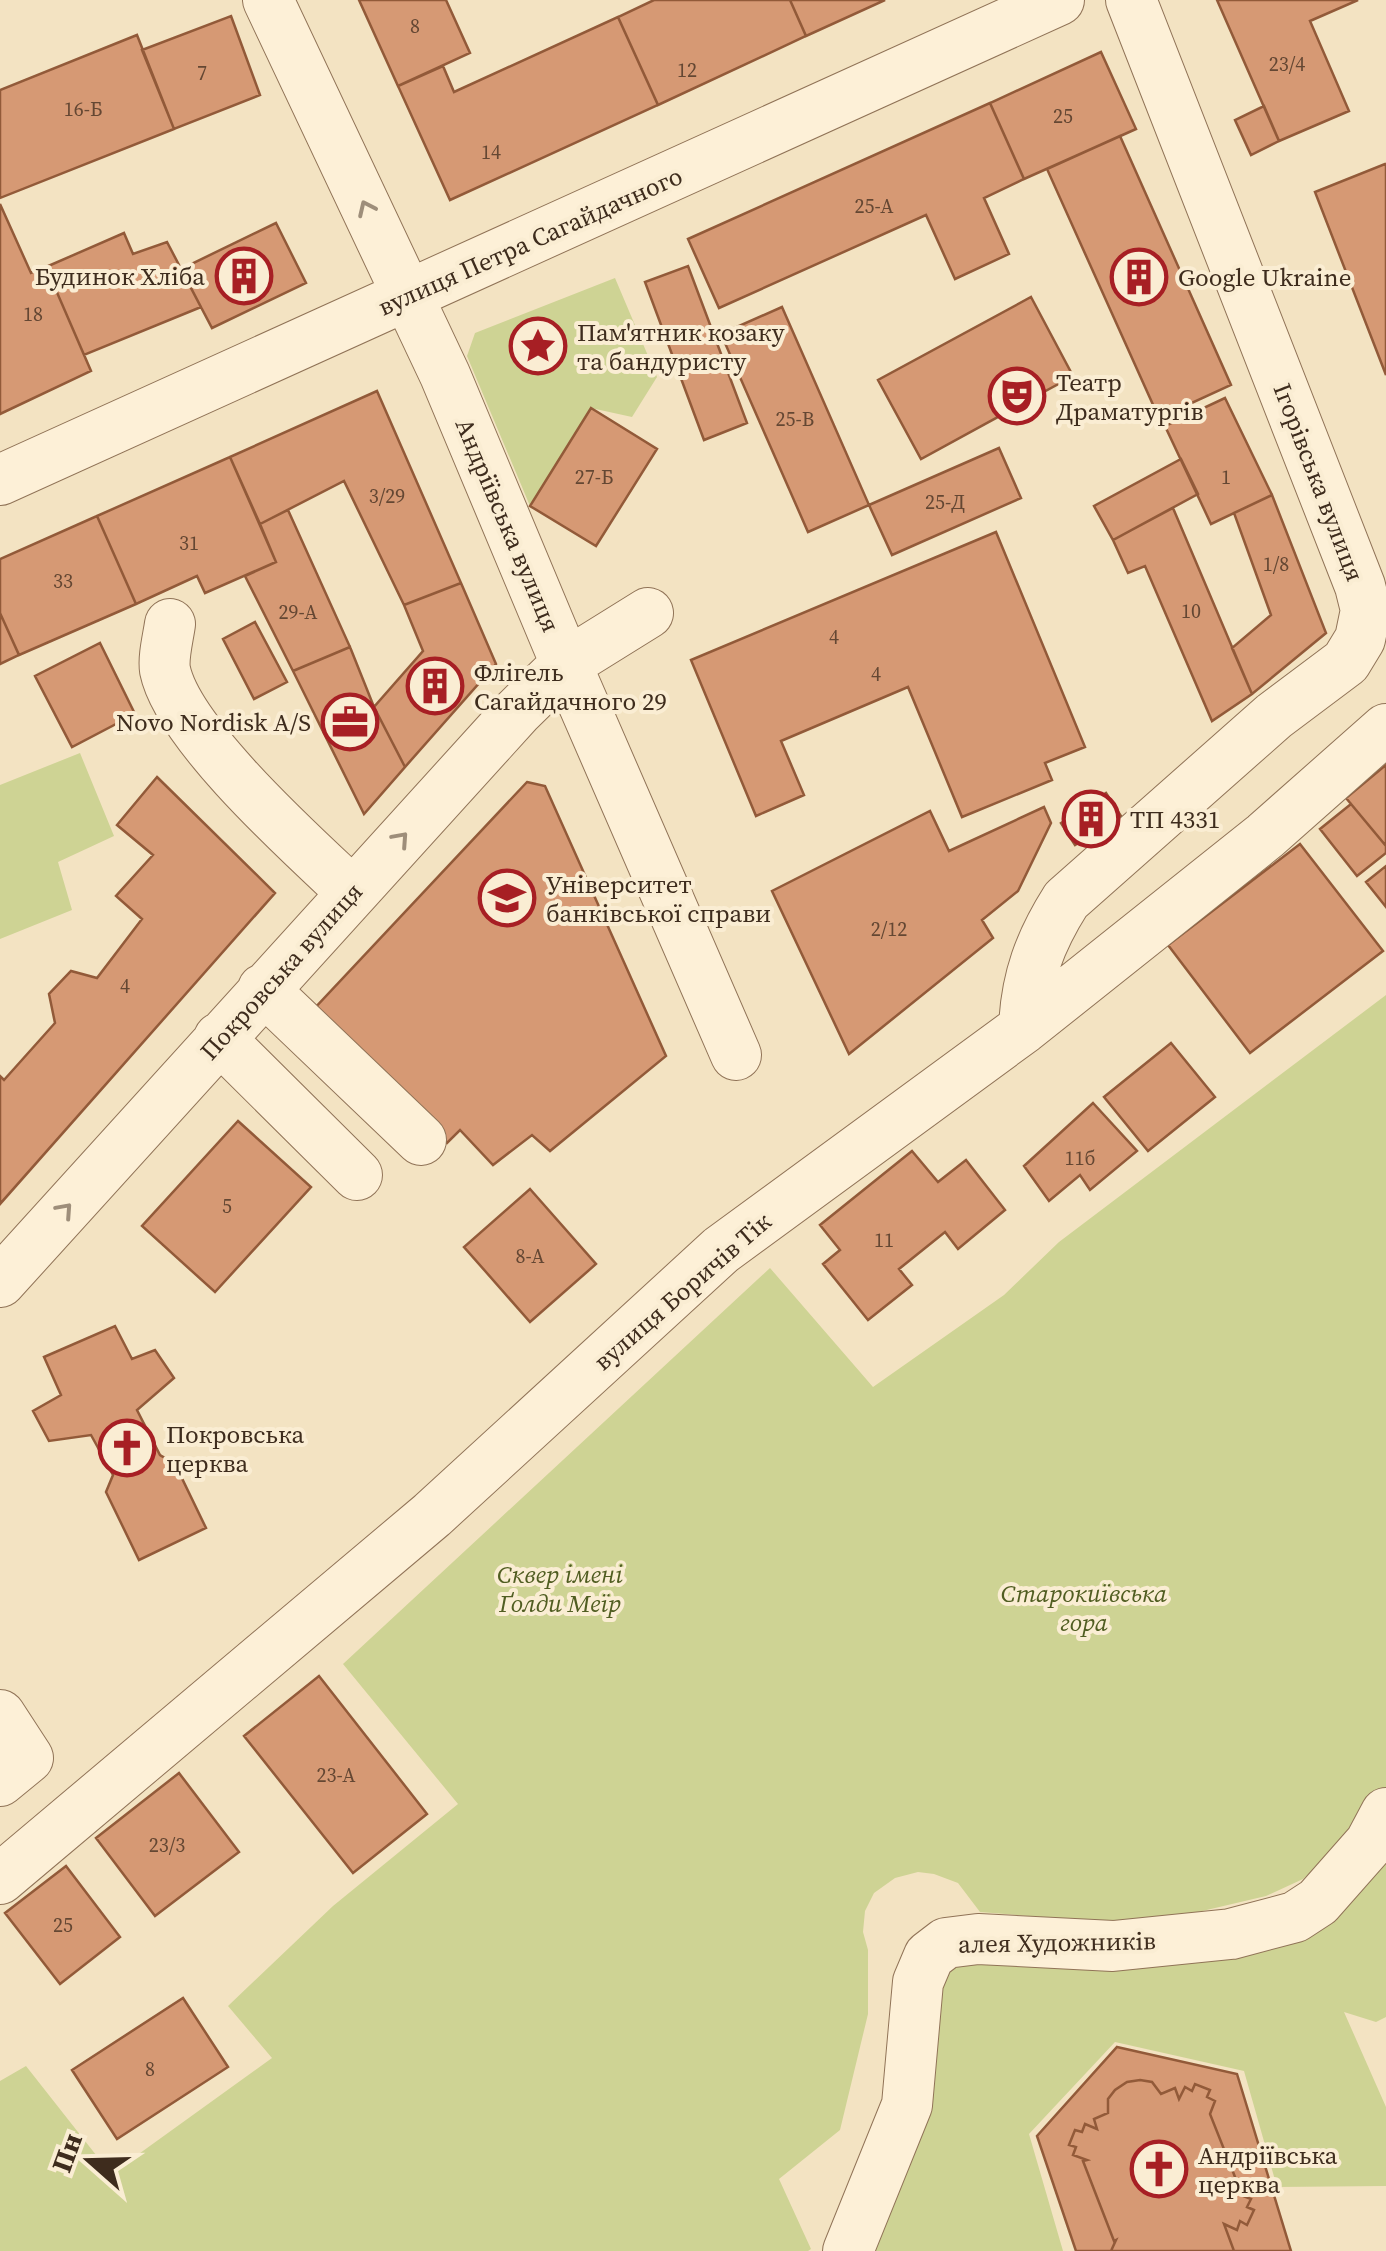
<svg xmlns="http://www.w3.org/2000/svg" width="1386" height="2251" viewBox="0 0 1386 2251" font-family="'Source Serif 4',serif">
<rect width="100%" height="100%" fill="#f3e3c2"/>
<path fill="#ced394" d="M615,278L657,377L632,417L591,408L530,506L467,356L475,333Z
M80,753L114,836L58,862L72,910L0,939V785Z
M1386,995V2017L1376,2022L1344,2012L1386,2107V2186L1277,2187L1244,2071L1115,2042L1029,2134L1063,2251H869L942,1974L966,1959L1280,1934L1340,1847L1303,1879L1266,1896L1164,1920L1117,1923L980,1912L958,1883L934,1874L918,1872L895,1878L874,1893L865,1911L863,1932L868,1950V2014L840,2130L779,2179L811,2249L808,2251H0V2081L26,2066L111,2174L272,2058L228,2006L333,1906L458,1804L343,1664L770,1268L873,1387L1004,1295L1059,1242Z"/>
<path fill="#d69974" stroke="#925a39" stroke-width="2.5" d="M359,0H446L470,53L398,86Z
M654,0H790L806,36L658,105L618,17Z
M790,0H885L806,36Z
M1217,0H1358L1310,21L1349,111L1279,141Z
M231,16L260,95L174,129L142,50Z
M618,17L658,105L450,200L398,86L443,66L454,92Z
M137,35L174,129L0,198V90Z
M1101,52L1136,129L1024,179L990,103Z
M990,103L1024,179L984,198L1009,254L955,279L926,215L719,308L688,239Z
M1264,106L1279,141L1251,155L1235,120Z
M1120,136L1231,385L1159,418L1047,169Z
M1385,164L1386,165V375L1315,192Z
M0,204L31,273L46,267L91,371L0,414Z
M276,223L306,283L212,328L181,269Z
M124,233L133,254L167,242L201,307L84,355L46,267Z
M688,266L747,423L704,440L645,282Z
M1031,297L1073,376L921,459L878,380Z
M782,307L869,505L808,532L721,334Z
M377,391L461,583L404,605L344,481L260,524L230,457Z
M1225,398L1272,495L1211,524L1165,426Z
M591,408L657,449L596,546L530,506Z
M999,448L1021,498L892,555L869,505Z
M230,457L276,562L205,593L197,576L136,604L97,516Z
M1181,459L1198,494L1113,540L1094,506Z
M1272,495L1326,633L1252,694L1232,648L1271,615L1234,513Z
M1173,508L1252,694L1212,721L1145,566L1128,573L1113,540Z
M288,510L350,647L293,671L245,576L276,562L260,524Z
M97,516L136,604L19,655L0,613V559Z
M996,532L1085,747L1045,763L1052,780L962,817L908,687L781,741L804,795L756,816L691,660Z
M461,583L496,664L405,767L374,707L423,651L404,605Z
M0,613L19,655L0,664Z
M255,622L287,682L254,699L223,639Z
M100,643L135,714L72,747L35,676Z
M350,647L374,707L405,767L364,814L293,671Z
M1386,765V846L1346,798Z
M157,777L275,893L0,1204V1076L4,1080L55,1023L49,994L71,971L97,978L142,919L116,896L153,855L117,825Z
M527,782L545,786L666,1056L550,1151L532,1135L493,1165L460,1130L447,1143L313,1010Z
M1106,793L1121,816L1075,845L1061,823Z
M1351,804L1386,846V853L1357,876L1320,829Z
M1044,807L1051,823L1018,891L982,920L993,938L849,1054L772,891L930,811L949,851Z
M1300,844L1383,951L1250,1053L1168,945Z
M1386,866V907L1366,882Z
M1171,1043L1215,1097L1148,1151L1104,1097Z
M1093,1103L1137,1151L1090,1190L1080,1175L1049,1201L1024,1166Z
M238,1121L311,1187L215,1292L142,1226Z
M912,1151L938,1182L966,1160L1005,1210L958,1249L945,1232L899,1269L912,1285L868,1320L823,1264L840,1250L820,1225Z
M530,1189L596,1264L530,1322L464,1247Z
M115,1326L132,1359L155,1350L174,1378L137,1410L160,1455L175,1464L206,1528L139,1560L106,1492L113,1475L91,1435L49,1441L33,1411L61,1395L44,1357Z
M319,1676L427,1814L353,1873L244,1736Z
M179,1773L239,1852L155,1916L96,1838Z
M66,1866L120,1937L60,1984L5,1913Z
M183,1998L228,2067L117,2139L72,2070Z
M1117,2047L1237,2074L1291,2251H1076L1037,2136Z
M1140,2080L1152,2082L1161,2094L1175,2088L1179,2099L1185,2087L1192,2091L1195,2084L1210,2090L1207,2097L1215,2101L1210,2114L1241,2192L1238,2194L1251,2199L1247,2207L1254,2210L1247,2225L1240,2221L1237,2230L1224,2224L1234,2251H1111L1116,2240L1114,2241L1083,2161L1087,2160L1073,2155L1076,2147L1069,2145L1075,2130L1082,2132L1085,2124L1097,2129L1094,2119L1108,2113V2099L1115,2090L1127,2082Z
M1140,2080L1152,2082L1161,2094L1175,2088L1179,2099L1185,2087L1192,2091L1195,2084L1210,2090L1207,2097L1215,2101L1210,2114L1241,2192L1238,2194L1251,2199L1247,2207L1254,2210L1247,2225L1240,2221L1237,2230L1224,2224L1234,2251H1111L1116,2240L1114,2241L1083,2161L1087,2160L1073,2155L1076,2147L1069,2145L1075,2130L1082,2132L1085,2124L1097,2129L1094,2119L1108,2113V2099L1115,2090L1127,2082Z"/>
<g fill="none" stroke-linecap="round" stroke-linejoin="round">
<g stroke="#907357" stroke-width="52">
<path id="minor" d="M268,0L445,375L566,664L736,1055
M0,480L1059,0
M170,624C168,638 163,657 165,670C178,734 302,845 352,892
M263,989L421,1140
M1024,1028C1026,978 1040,941 1066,900L1274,716L1346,662L1360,639L1366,610L1360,586L1131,0
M219,1038L357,1175
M0,1282L517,712L566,664L648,613
M0,1715L28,1758L0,1781
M0,1879L432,1515L721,1250L1024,1028L1265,836L1386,729
M848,2251L907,2105L918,1982L929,1956L946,1943L978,1939L1113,1946L1231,1934L1295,1917L1318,1902L1370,1843L1386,1813"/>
</g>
<use href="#minor" stroke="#fdf0d7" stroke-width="50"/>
</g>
<defs><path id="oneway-chevron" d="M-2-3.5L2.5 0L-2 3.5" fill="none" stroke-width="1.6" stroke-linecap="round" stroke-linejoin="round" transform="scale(2.5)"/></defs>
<g stroke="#9e8e7a">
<use href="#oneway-chevron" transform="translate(366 208) rotate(-115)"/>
<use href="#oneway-chevron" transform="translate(401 839) rotate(-48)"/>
<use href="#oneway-chevron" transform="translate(65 1210) rotate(-48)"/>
</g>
<defs>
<g id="building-ring" transform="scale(2.875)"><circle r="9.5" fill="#faedd3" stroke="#a71f24" stroke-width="1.5"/><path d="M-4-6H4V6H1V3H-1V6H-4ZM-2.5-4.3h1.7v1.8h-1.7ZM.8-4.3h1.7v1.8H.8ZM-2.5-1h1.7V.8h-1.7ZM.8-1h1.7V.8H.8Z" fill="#a71f24"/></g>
<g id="sight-ring" transform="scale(2.875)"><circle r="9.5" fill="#faedd3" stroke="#a71f24" stroke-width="1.5"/><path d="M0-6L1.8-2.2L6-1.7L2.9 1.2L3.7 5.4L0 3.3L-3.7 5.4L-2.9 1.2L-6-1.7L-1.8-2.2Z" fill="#a71f24"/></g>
<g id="theatre-ring" transform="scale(2.875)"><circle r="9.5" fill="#faedd3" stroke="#a71f24" stroke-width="1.5"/><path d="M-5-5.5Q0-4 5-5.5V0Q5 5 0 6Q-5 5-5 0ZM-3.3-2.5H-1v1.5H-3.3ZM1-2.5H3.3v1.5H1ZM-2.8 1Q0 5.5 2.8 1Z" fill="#a71f24"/></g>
<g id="office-ring" transform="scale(2.875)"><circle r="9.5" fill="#faedd3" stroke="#a71f24" stroke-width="1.5"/><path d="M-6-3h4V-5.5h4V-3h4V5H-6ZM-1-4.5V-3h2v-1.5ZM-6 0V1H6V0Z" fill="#a71f24"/></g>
<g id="university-ring" transform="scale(2.875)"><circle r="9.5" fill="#faedd3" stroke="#a71f24" stroke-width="1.5"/><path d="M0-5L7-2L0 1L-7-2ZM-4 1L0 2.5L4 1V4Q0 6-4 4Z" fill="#a71f24"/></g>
<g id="church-ring" transform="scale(2.875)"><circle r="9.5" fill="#faedd3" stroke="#a71f24" stroke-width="1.5"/><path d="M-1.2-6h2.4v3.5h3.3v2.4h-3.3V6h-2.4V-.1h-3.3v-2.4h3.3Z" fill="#a71f24"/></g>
</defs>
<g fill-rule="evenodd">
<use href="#building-ring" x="244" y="276"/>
<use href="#building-ring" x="1139" y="277"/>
<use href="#sight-ring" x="538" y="346"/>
<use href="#theatre-ring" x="1017" y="396"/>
<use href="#building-ring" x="435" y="686"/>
<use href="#office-ring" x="350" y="722"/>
<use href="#building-ring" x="1091" y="819"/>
<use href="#university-ring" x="507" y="898"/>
<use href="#church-ring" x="127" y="1448"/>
<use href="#church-ring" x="1159" y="2169"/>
</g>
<g text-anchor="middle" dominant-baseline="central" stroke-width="8" stroke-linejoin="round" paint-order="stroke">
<g font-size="20" fill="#644733">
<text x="415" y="26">8</text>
<text x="1287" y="64">23/4</text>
<text x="687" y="70">12</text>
<text x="202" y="73">7</text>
<text x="83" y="109">16-Б</text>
<text x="1063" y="116">25</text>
<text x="491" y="152">14</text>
<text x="874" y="206">25-А</text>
<text x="33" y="314">18</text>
<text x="795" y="419">25-В</text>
<text x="594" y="477">27-Б</text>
<text x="1226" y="477">1</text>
<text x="387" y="496">3/29</text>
<text x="945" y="502">25-Д</text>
<text x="189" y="543">31</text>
<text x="1276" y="564">1/8</text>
<text x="63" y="581">33</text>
<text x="1191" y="611">10</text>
<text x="298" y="612">29-А</text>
<text x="834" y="637">4</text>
<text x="876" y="674">4</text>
<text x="889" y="929">2/12</text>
<text x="125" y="986">4</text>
<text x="1080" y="1158">11б</text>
<text x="227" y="1206">5</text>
<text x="884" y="1240">11</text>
<text x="530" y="1256">8-А</text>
<text x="336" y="1775">23-А</text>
<text x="167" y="1845">23/3</text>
<text x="63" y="1925">25</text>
<text x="150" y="2069">8</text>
</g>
<g font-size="25" fill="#3e2c1d" stroke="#faedd3">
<text transform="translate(530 241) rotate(-24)">вулиця Петра Сагайдачного</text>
<text transform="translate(1319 482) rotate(69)">Ігорівська вулиця</text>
<text transform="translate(508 525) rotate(67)">Андріївська вулиця</text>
<text transform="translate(281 971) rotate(-48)">Покровська вулиця</text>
<text transform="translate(682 1291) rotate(-41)">вулиця Боричів Тік</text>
<text transform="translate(1057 1942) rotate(-1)">алея Художників</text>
</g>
<g font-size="25" fill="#3e2c1d" stroke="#faedd3" text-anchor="start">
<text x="205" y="276" text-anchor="end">Будинок Хліба</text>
<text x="1178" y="277">Google Ukraine</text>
<text x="577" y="332">Пам'ятник козаку<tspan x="577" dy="29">та бандуристу</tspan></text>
<text x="1056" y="382">Театр<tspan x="1056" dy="29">Драматургів</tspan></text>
<text x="474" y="672">Флігель<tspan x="474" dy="29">Сагайдачного 29</tspan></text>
<text x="311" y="722" text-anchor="end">Novo Nordisk A/S</text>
<text x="1130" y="819">ТП 4331</text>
<text x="546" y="884">Університет<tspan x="546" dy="29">банківської справи</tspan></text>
<text x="166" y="1434">Покровська<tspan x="166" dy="29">церква</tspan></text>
<text x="1198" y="2155">Андріївська<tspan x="1198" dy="29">церква</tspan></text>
</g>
<g font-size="25" font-style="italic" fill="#505d21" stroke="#faedd3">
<text x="560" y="1574">Сквер імені<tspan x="560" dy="29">Ґолди Меїр</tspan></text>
<text x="1084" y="1593">Старокиївська<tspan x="1084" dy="29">гора</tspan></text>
</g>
</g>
<g transform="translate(90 2161) rotate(290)" stroke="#faedd3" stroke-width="8" paint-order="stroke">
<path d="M0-8L18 38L0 25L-18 38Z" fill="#3e2c1d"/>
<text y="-15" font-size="28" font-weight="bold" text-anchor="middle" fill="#3e2c1d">Пн</text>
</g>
</svg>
